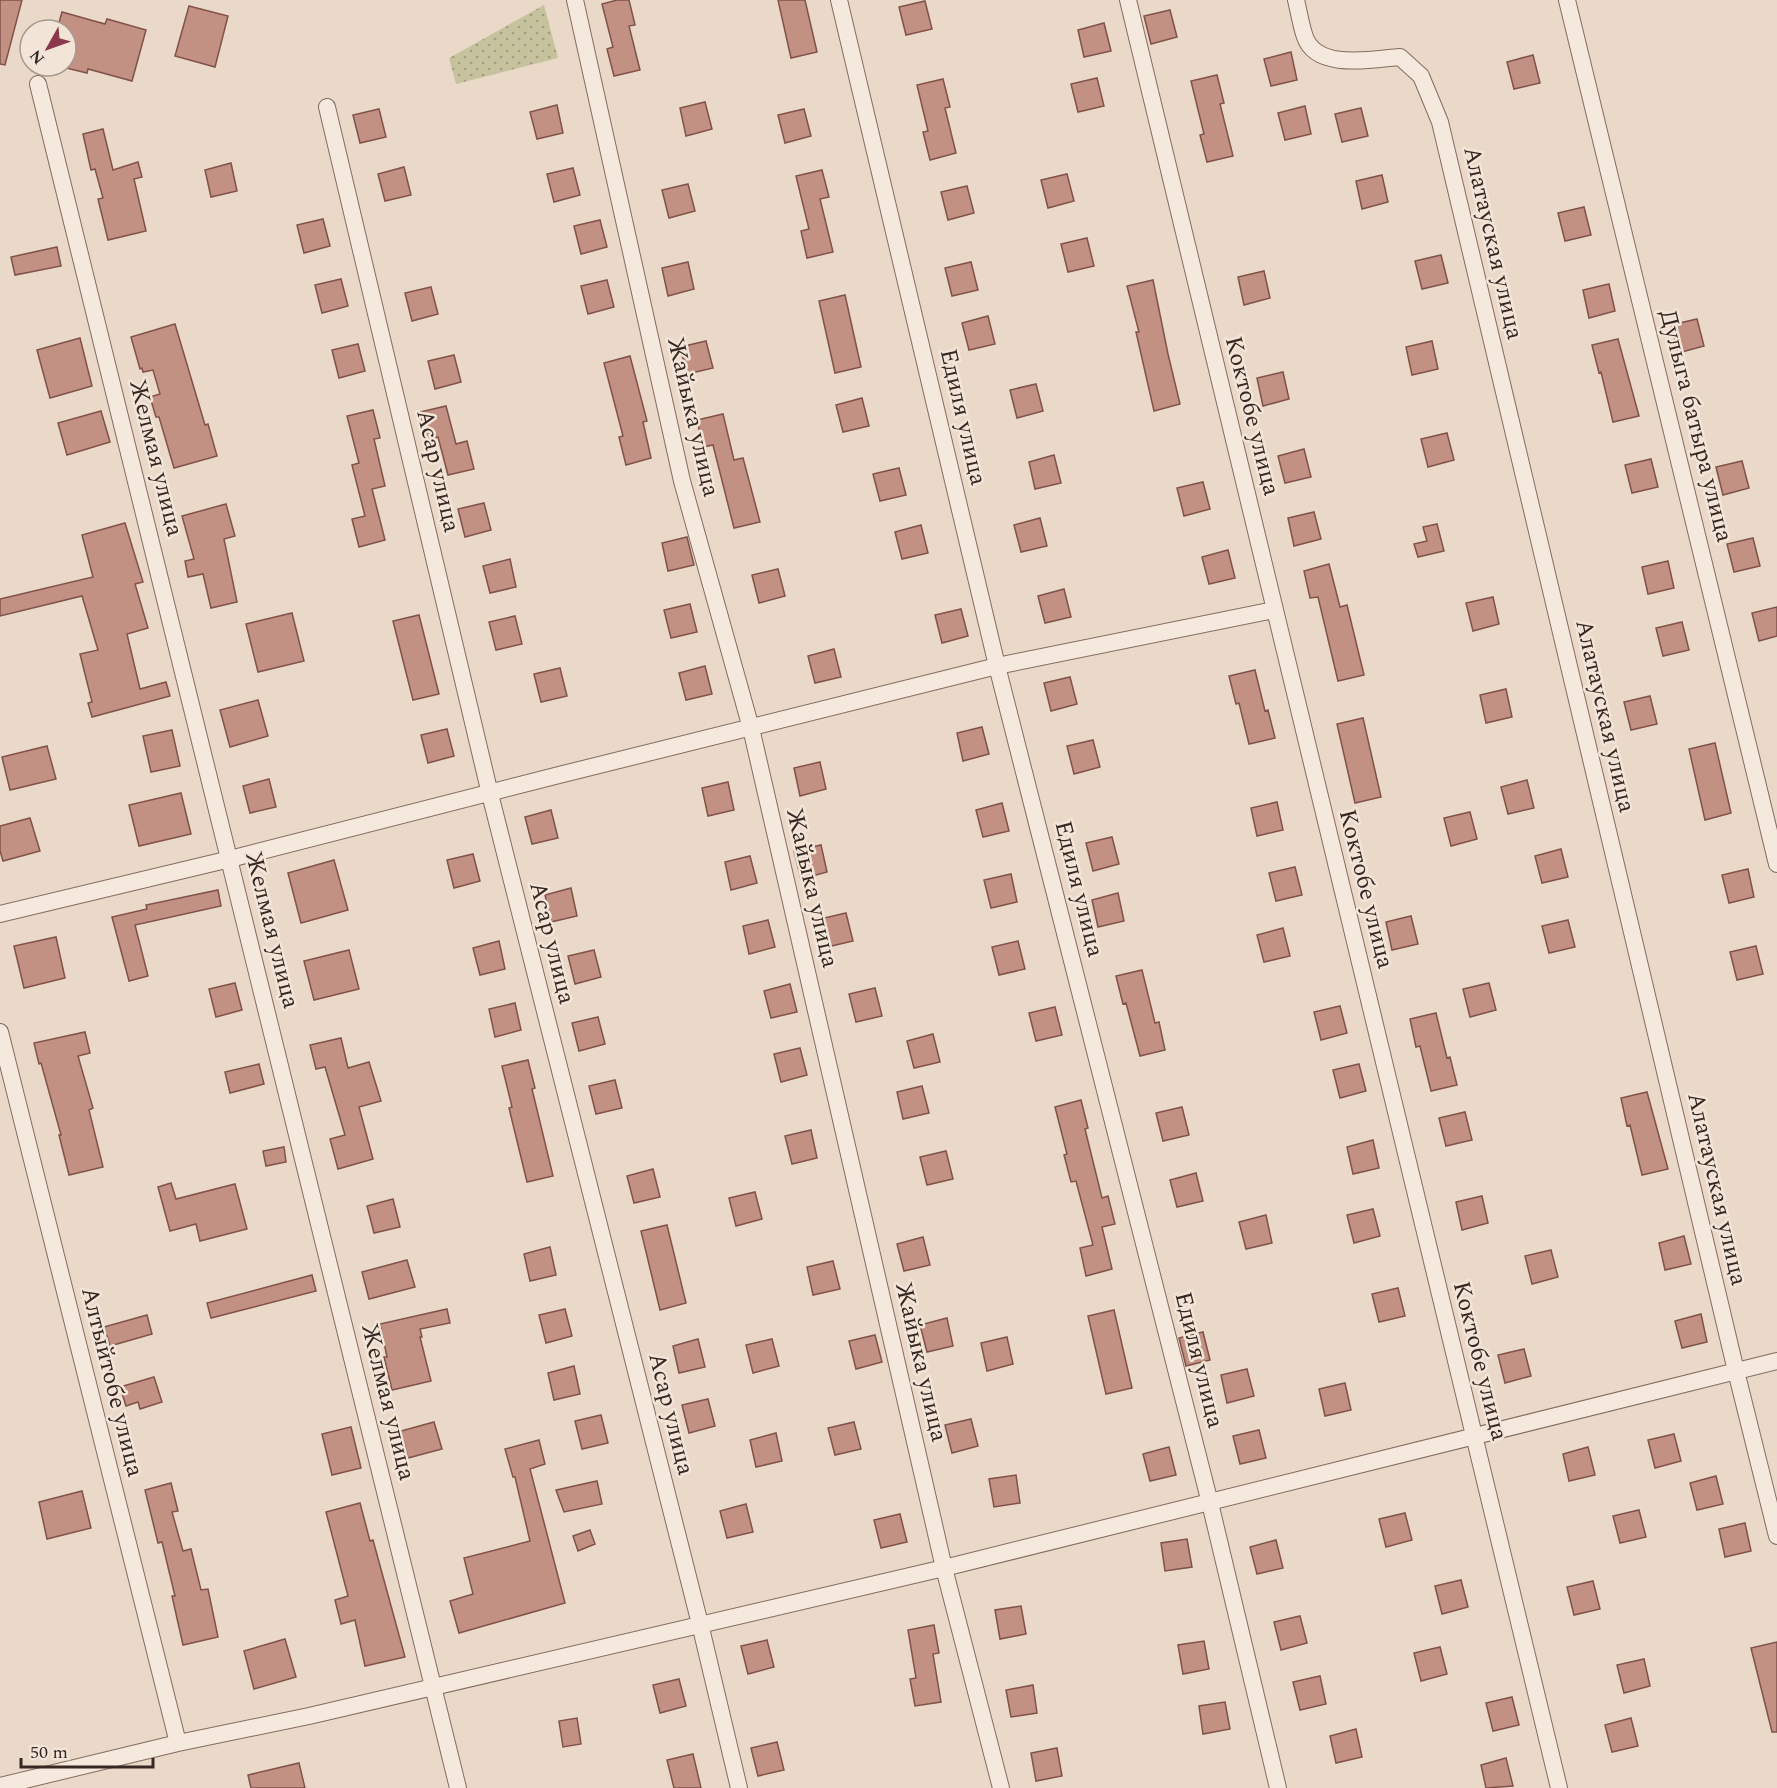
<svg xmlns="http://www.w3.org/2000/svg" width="1777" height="1788" viewBox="0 0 1777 1788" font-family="Spectral,serif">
<defs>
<pattern id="grass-dots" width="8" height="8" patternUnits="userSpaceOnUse" patternTransform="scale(1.5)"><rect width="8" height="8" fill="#c7c29e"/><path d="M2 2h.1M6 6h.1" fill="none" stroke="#a29e80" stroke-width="1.8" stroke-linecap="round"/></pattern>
</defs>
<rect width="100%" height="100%" fill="#ead9c9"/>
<path fill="url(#grass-dots)" d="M544,5L558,58L456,84L449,58Z"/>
<path fill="#c39084" stroke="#805249" stroke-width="1.5" d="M0,0H22L5,65L0,64Z
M617,0H629L635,25L629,26L640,70L614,76L607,49L613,47L602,4Z
M778,0H805L817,52L791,58Z
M925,1L932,29L906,35L899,7Z
M189,6L228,16L215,67L175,56Z
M1170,10L1177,37L1151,44L1144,16Z
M62,12L105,24L107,19L146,30L132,81L88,69L87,73L66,68V30H57Z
M1104,23L1111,51L1084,57L1078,30Z
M1291,52L1297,80L1271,86L1264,59Z
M1533,55L1540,83L1514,89L1507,62Z
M1217,75L1224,103L1220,104L1233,156L1207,162L1200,135L1204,134L1191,81Z
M1097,78L1104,106L1078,112L1071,84Z
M943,79L950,107L945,108L956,153L930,160L923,132L928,131L917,85Z
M705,102L712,129L686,136L680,108Z
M557,105L563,133L537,139L530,112Z
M1305,106L1311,134L1285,140L1278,113Z
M1361,108L1368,136L1342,142L1335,114Z
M379,109L386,137L360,143L353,115Z
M804,109L811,136L785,143L778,115Z
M103,129L113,170L138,162L142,177L134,179L146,231L108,240L98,199L103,198L95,169L91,170L83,134Z
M231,163L237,191L211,197L205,170Z
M404,167L411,195L385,201L378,174Z
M573,168L580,195L554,202L547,174Z
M822,170L829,197L820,199L833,252L807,258L801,231L809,229L796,176Z
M1067,174L1074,201L1048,208L1041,180Z
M1382,175L1388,202L1362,209L1356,181Z
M688,184L695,211L669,218L662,190Z
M967,186L974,213L948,220L941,192Z
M1584,207L1591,235L1565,241L1558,213Z
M323,219L330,246L304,253L297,225Z
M600,220L607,247L581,254L574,226Z
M1087,238L1094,266L1068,272L1061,244Z
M57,247L61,266L15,275L11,257Z
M1441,255L1448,283L1422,289L1415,261Z
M688,262L694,289L668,296L662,268Z
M971,262L978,290L952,296L945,268Z
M1264,271L1270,298L1244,305L1238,277Z
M341,279L348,306L322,313L315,285Z
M607,280L614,307L588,314L581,286Z
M1153,280L1168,354L1180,404L1154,411L1136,332H1139L1127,286Z
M1609,284L1615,311L1589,318L1583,290Z
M431,287L438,314L412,321L405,293Z
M845,295L861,367L835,373L819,301Z
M988,316L995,344L969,350L962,323Z
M1697,319L1704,346L1678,353L1671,325Z
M175,324L205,425L208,424L217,456L174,468L159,417H156L150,397L160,394L153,370L143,372L142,368L140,369L131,337Z
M80,338L92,386L50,398L37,350Z
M1618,339L1639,416L1613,422L1601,372L1599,373L1592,345Z
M706,341L713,368L687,374L680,347Z
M1432,341L1438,369L1412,375L1406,347Z
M358,344L365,371L339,378L332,350Z
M454,355L461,382L435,389L428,361Z
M630,356L647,421L643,422L651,458L626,465L619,437L623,436L604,363Z
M1283,372L1289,399L1263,406L1257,378Z
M1036,384L1043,411L1017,418L1010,390Z
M862,398L869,426L843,432L836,405Z
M446,406L456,444L467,441L474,469L448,475L438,437L427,440L420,412Z
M373,410L380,438L374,439L385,486L372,489L385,540L359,547L352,519L365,516L352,465L359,463L347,416Z
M101,411L110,442L67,455L58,423Z
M723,414L734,460L743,458L760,522L734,528L713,445L703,447L697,420Z
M1447,433L1454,460L1428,467L1421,439Z
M1304,449L1311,477L1285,483L1278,456Z
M1054,455L1061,483L1035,489L1029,462Z
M1651,459L1658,487L1632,493L1625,465Z
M1742,461L1749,488L1723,495L1716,467Z
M899,468L906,495L880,501L873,474Z
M1203,482L1210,509L1184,516L1177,488Z
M484,503L491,530L465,537L458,509Z
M226,504L235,536L224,539L237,602L211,608L203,574L188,577L185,561L194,559L182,516Z
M1314,512L1321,539L1294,546L1288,518Z
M1040,518L1047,546L1021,552L1014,525Z
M125,523L143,582L135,584L148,628L127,634L140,689L166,682L170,696L92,717L88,703L92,702L80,654L98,650L82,596L0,616V599L93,577L82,535Z
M1437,524L1444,551L1418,557L1414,544L1427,541L1423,527Z
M921,525L928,553L902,559L895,532Z
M687,537L694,565L668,571L662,543Z
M1753,538L1760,566L1734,572L1727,544Z
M1228,550L1235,578L1209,584L1202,557Z
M510,559L516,587L490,593L483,566Z
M1668,561L1674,588L1648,594L1642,567Z
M1329,564L1340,607L1347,605L1364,675L1338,681L1318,597L1310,598L1304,571Z
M778,569L785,596L759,603L752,575Z
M1064,589L1071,617L1045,623L1038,596Z
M1493,597L1499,624L1473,631L1466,603Z
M690,604L697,632L671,638L664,610Z
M1777,607V636L1759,641L1752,613Z
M961,609L968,636L942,643L935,615Z
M292,613L304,661L258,672L246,624Z
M419,615L439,694L413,700L393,621Z
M515,616L522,644L496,650L489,622Z
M1682,622L1689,650L1663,656L1656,628Z
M834,649L841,677L815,683L808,656Z
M705,666L712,694L686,700L679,673Z
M560,668L567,696L541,702L534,674Z
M1255,670L1265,711L1268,710L1275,738L1249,744L1239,703L1236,704L1229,676Z
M1070,677L1077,704L1051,711L1044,683Z
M1506,689L1512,717L1486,723L1480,695Z
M1650,696L1657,724L1631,730L1624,702Z
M258,700L268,736L230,747L220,710Z
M1363,718L1381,797L1355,803L1337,724Z
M982,727L989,754L963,761L957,733Z
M447,729L454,756L428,763L421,735Z
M172,730L180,766L151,772L143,736Z
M1093,740L1100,767L1074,774L1067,746Z
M1715,743L1731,813L1705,820L1689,749Z
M47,746L56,779L10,790L2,757Z
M820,762L826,789L800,796L794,768Z
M269,779L276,807L250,813L243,786Z
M1527,780L1534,808L1508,814L1501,787Z
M728,782L734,810L708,816L702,788Z
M181,793L191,834L139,846L129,805Z
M1277,802L1283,830L1257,836L1251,808Z
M1002,803L1009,831L983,837L976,810Z
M551,810L558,838L532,844L525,817Z
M1470,812L1477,839L1451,846L1444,818Z
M30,818L40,851L3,861L0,851V826Z
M1112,837L1119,864L1093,871L1086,843Z
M821,845L827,872L801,879L794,851Z
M1561,849L1568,877L1542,883L1535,856Z
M473,854L480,881L454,888L447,860Z
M750,856L757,883L731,890L725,862Z
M334,860L348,910L301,923L288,873Z
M1295,867L1302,895L1276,901L1269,873Z
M1748,869L1754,897L1729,903L1722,875Z
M1011,874L1017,902L991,908L984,880Z
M571,888L577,916L551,922L545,895Z
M218,890L221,906L135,925L148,976L129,981L112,917L147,909L146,905Z
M1118,893L1124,921L1098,927L1092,900Z
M846,913L853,941L827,947L820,919Z
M1411,916L1418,944L1392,950L1386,922Z
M768,920L775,947L749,954L743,926Z
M1568,920L1575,947L1549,953L1542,926Z
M1283,928L1290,956L1264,962L1257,935Z
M56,937L65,978L24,988L14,946Z
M499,941L505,969L480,975L473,948Z
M1018,941L1025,969L999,975L992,947Z
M1756,946L1763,974L1737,980L1730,952Z
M349,950L359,989L314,1000L304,961Z
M594,950L601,977L575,984L568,956Z
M1142,970L1155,1023L1159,1022L1165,1050L1140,1056L1126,1003L1123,1004L1116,976Z
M235,983L242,1010L216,1017L209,989Z
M1489,983L1496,1010L1470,1017L1463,989Z
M790,984L797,1012L771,1018L764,991Z
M875,988L882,1016L856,1022L849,994Z
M515,1003L521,1030L495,1037L489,1009Z
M1340,1006L1347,1033L1321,1040L1314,1012Z
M1055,1007L1062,1035L1036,1041L1029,1013Z
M1436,1013L1447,1058L1450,1057L1457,1085L1431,1091L1420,1046L1416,1047L1410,1019Z
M598,1017L605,1044L579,1051L572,1023Z
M85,1032L90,1053L78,1056L93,1108L89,1110L103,1167L69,1175L59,1135H61L41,1063L39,1064L34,1043Z
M933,1034L940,1062L914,1068L907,1041Z
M341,1038L348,1068L369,1062L381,1101L359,1107L373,1159L338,1169L330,1139L345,1135L325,1067L316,1069L310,1045Z
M800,1048L807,1075L781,1082L774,1054Z
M528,1060L535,1088L532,1089L553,1176L527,1182L509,1108L512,1107L502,1066Z
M259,1064L264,1084L230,1093L225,1072Z
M1359,1064L1366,1091L1340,1098L1333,1070Z
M615,1080L622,1108L596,1114L589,1086Z
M922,1086L929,1113L903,1119L897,1092Z
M1647,1092L1668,1169L1642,1175L1630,1125L1627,1126L1621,1098Z
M1081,1100L1088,1128L1085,1129L1102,1198L1108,1196L1115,1224L1102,1227L1112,1269L1086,1276L1080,1248L1093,1245L1076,1181L1071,1182L1064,1155L1067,1154L1055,1107Z
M1182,1107L1189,1135L1163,1141L1156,1113Z
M1465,1112L1472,1140L1446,1146L1439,1118Z
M811,1130L817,1158L792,1164L785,1136Z
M1373,1140L1379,1168L1353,1174L1347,1147Z
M284,1147L286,1162L266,1166L263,1151Z
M946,1151L953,1179L927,1185L920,1157Z
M653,1169L660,1197L634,1203L627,1176Z
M1196,1173L1203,1201L1177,1207L1170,1180Z
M171,1183L176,1199L235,1184L247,1229L200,1241L196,1224L170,1231L158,1187Z
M755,1192L762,1219L736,1226L729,1198Z
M1482,1196L1488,1223L1462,1230L1456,1202Z
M393,1199L400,1227L374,1233L367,1206Z
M1373,1209L1380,1236L1354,1243L1347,1215Z
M1266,1215L1272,1243L1246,1249L1239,1222Z
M667,1225L686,1303L660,1310L641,1231Z
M1684,1236L1691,1264L1665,1270L1659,1243Z
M923,1237L930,1265L904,1271L897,1244Z
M550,1247L556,1275L530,1281L524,1254Z
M1551,1250L1558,1277L1532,1284L1525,1256Z
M407,1260L415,1287L369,1299L362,1272Z
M833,1261L840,1289L813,1295L807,1267Z
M312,1275L316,1291L211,1318L207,1303Z
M1398,1288L1405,1316L1379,1322L1372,1294Z
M447,1309L450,1323L420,1329L422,1337H420L431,1381L392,1390L384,1357H387L380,1324Z
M565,1309L572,1336L546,1343L539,1315Z
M1114,1310L1132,1388L1106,1394L1088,1316Z
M1701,1314L1707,1342L1682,1348L1675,1321Z
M147,1315L152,1334L110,1346L104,1327Z
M947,1318L953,1346L927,1352L920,1325Z
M1203,1332L1210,1360L1186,1366L1179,1338Z
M875,1335L882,1362L856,1369L849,1341Z
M1007,1337L1013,1364L987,1371L981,1343Z
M698,1339L705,1367L679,1373L673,1346Z
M772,1339L779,1366L753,1373L746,1345Z
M1524,1349L1531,1376L1505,1383L1498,1355Z
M574,1366L580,1394L554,1400L548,1373Z
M1247,1369L1254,1396L1227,1403L1221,1375Z
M154,1377L162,1402L140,1409L138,1402L126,1406L120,1387Z
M1345,1383L1351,1410L1325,1416L1319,1389Z
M708,1399L715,1426L689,1433L682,1405Z
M601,1415L608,1443L582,1449L575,1421Z
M971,1419L978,1446L952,1453L945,1425Z
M434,1422L442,1449L408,1458L401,1431Z
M854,1422L861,1449L835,1455L828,1428Z
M351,1427L361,1468L332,1475L322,1434Z
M1259,1430L1266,1458L1240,1464L1233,1436Z
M776,1433L782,1461L756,1467L750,1440Z
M1674,1434L1681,1461L1655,1468L1648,1440Z
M539,1440L545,1464L530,1469L565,1603L459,1633L450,1601L473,1594L464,1558L530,1541L515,1477H513L505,1449Z
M1169,1447L1176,1475L1150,1481L1143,1454Z
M1588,1447L1595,1475L1569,1481L1563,1454Z
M1016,1475L1020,1503L994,1507L989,1479Z
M1716,1476L1723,1504L1697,1510L1690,1483Z
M597,1481L602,1504L564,1512L556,1490Z
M171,1483L178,1511L172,1512L183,1551L191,1549L201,1590L208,1589L218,1637L183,1645L172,1596H175L162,1542L158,1543L145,1490Z
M82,1491L91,1528L47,1539L39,1502Z
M360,1503L370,1541L373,1540L405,1657L365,1666L355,1620L341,1624L335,1600L348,1596L326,1512Z
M746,1504L753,1532L727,1538L720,1511Z
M1639,1510L1646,1537L1620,1543L1613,1516Z
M1405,1513L1412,1540L1386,1547L1379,1519Z
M900,1514L907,1542L881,1548L874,1520Z
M1745,1523L1751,1551L1725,1557L1719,1529Z
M590,1530L595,1544L578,1551L573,1536Z
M1187,1539L1192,1567L1165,1571L1161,1543Z
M1276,1540L1283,1568L1257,1574L1250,1547Z
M1461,1580L1468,1607L1442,1614L1435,1586Z
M1593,1581L1600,1609L1574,1615L1567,1587Z
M1021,1606L1026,1634L1000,1639L995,1610Z
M1300,1616L1307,1643L1281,1650L1274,1622Z
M934,1625L939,1653L933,1654L941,1702L915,1706L910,1679L916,1678L908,1630Z
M285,1639L296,1677L254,1689L244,1651Z
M767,1640L774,1667L748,1674L741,1646Z
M1204,1641L1209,1669L1183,1674L1178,1645Z
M1777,1642V1732H1772L1751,1648Z
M1440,1647L1447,1674L1421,1681L1414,1653Z
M1644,1659L1650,1686L1624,1693L1617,1665Z
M1320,1676L1326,1704L1300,1710L1293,1682Z
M679,1679L686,1706L660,1713L653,1685Z
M1033,1685L1037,1713L1011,1717L1006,1690Z
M1512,1697L1519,1725L1493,1731L1486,1703Z
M1225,1702L1230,1729L1203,1734L1199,1706Z
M577,1718L581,1744L563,1747L559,1721Z
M1631,1718L1638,1746L1612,1752L1605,1725Z
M1356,1729L1362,1757L1336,1763L1330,1736Z
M777,1742L784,1770L758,1776L751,1748Z
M1057,1748L1062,1776L1036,1781L1031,1753Z
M693,1754L701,1788H674L667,1760Z
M1506,1758L1513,1786L1486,1788L1481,1765Z
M299,1763L305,1788H251L248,1775Z"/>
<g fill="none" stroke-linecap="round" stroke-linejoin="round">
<g stroke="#846b60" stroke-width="18">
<path id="minor" d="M575,0L682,481L751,728L944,1568L1001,1788
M839,0L997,666L1210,1503L1278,1788
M1128,0L1559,1788
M1296,0C1299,12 1301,26 1305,37C1317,71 1373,59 1400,57L1421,76L1440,122L1736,1371L1777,1536
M1567,0L1777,864
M38,84L458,1788
M327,107L490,794L700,1624L739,1788
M0,914L230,859L559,775L997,666L1274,610
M0,1032L178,1743
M0,1786L178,1743L309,1716L944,1568L1777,1361"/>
</g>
<use href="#minor" stroke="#f5e8dc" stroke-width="16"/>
</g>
<g text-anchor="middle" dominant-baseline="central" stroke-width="5" stroke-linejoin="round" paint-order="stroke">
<g font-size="24" fill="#362722" stroke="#f2e5d8">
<text transform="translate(1493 243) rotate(77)">Алатауская улица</text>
<text transform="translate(1252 416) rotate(76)">Коктобе улица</text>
<text transform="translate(693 417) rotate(77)">Жайыка улица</text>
<text transform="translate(963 417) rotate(77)">Едиля улица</text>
<text transform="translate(1696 426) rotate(76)">Дулыга батыра улица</text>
<text transform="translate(156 458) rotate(76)">Желмая улица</text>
<text transform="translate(438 471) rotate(77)">Асар улица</text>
<text transform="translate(1605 716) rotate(77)">Алатауская улица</text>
<text transform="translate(812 888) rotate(77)">Жайыка улица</text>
<text transform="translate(1079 889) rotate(76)">Едиля улица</text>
<text transform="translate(1366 889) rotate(76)">Коктобе улица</text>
<text transform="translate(272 930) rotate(76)">Желмая улица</text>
<text transform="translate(552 943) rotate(76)">Асар улица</text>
<text transform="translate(1717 1189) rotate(77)">Алатауская улица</text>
<text transform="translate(1199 1360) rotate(76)">Едиля улица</text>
<text transform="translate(1480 1361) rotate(76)">Коктобе улица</text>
<text transform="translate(921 1362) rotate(77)">Жайыка улица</text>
<text transform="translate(112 1382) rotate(76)">Алтыйтобе улица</text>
<text transform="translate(388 1402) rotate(76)">Желмая улица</text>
<text transform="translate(671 1414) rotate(76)">Асар улица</text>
</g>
</g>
<g transform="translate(48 48) rotate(230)"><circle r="28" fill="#f2e5d8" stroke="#a7998f" stroke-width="1.5"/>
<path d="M0-4.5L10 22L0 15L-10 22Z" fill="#8c374b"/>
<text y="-9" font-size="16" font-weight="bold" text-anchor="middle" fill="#362722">N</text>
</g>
<path d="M21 1758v9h132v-9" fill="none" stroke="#362722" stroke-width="3"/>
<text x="30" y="1758" font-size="18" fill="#362722" stroke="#f2e5d8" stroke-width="4.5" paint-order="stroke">50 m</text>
</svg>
